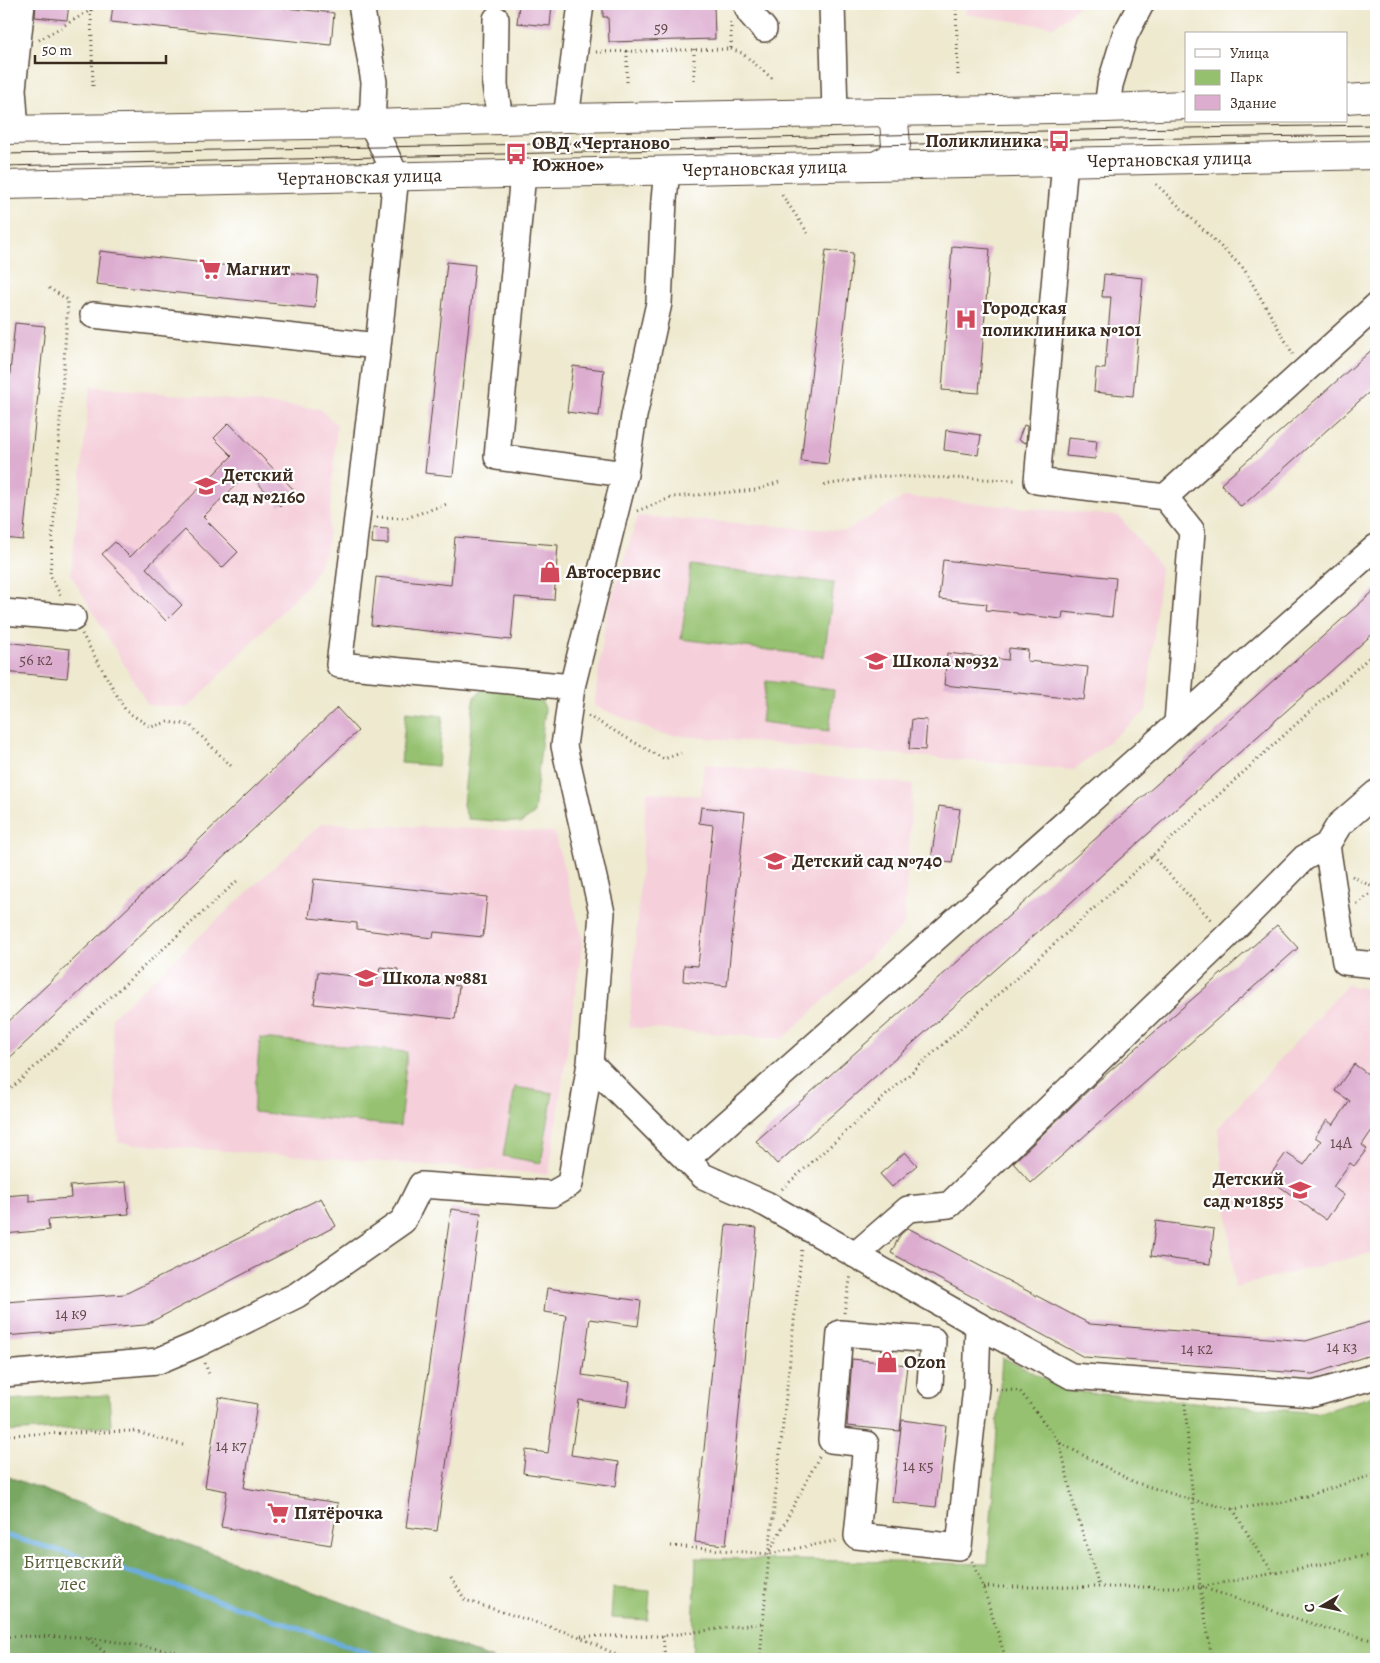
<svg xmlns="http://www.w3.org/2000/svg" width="1380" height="1663" viewBox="0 0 1380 1663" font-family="Alegreya,serif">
<rect width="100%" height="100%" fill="#fff"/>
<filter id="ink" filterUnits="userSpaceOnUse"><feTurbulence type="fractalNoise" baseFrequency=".02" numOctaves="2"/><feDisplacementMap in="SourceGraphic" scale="10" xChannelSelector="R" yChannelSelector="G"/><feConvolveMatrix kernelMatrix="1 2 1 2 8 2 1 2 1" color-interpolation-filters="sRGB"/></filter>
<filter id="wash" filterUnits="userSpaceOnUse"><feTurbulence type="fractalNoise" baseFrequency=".0096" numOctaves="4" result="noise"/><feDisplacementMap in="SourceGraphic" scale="20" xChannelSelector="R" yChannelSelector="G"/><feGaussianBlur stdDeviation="1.12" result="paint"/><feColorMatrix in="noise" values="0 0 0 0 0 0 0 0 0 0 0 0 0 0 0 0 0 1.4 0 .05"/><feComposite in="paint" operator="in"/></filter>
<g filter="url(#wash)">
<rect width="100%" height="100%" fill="#eee9cf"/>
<path fill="#f5cfda" d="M966,4H1082L1054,27L965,14Z
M90,386L320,409L337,425L327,547L311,581L188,708L148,705L71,575Z
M904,497L1119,516L1161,567L1146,711L1074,770L661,734L594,706L606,616L638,516L846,531Z
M704,764L913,784L904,925L783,1039L629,1027L647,792L701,796Z
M322,823L554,832L583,940L549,1174L118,1143L112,1017Z
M1347,985L1376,991V1252L1235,1287L1218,1128Z"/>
<path fill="#95c16f" stroke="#687646" d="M691,565L834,583L824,657L681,639Z
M766,681L834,690L829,731L761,722Z
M486,688L537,692L545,708L534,814L521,823L468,819L463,805L474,697Z
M406,712L443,716L438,766L401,763Z
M260,1038L407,1052L400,1126L253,1112Z
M515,1087L553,1093L541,1163L503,1156Z
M1002,1357L1069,1391L1318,1413L1376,1395V1659H692L696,1558L988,1564Z
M109,1395L111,1426L4,1432V1400Z
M613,1588L650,1591L648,1620L611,1618Z"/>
<path fill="#78a762" stroke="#5a6840" d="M4,1475L493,1659H4Z"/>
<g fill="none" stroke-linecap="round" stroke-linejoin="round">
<path stroke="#6bade0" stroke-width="5" d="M4,1535C132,1570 258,1612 382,1659"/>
</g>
<g id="blocks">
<path fill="#ddadd0" d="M36,4H69L67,20L35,17Z
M113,4H248L334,13L331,45L111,22Z
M519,4H552L550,26L517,23Z
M603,4H714L715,39L609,42L608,17H603Z
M952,246L990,249L979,393L942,390Z
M826,250L853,253L828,464L801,461Z
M100,251L318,276L315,308L96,284Z
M447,262L475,265L453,476L425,473Z
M1104,274L1143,278L1133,396L1094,392L1096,368L1105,369L1111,297H1102Z
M15,323L45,326L23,540L4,538V433Z
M1376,346V386L1241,507L1221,484Z
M573,366L604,370L599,416L567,412Z
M229,423L295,491L280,506L248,473L203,517L238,552L222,568L185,530L146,568L182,605L166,621L102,554L115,542L130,557L232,456L214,438Z
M1024,425L1027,426L1026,443L1018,440Z
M946,430L981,435L978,455L944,450Z
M1068,438L1097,441L1095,459L1066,456Z
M373,528L388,529V544L372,543Z
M455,537L558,545L554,600L515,597L511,640L371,625L376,577L451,585Z
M943,560L1116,578L1112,617L1063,612L1062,619L1017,614V613L986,610L987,604L939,599Z
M1376,589V631L777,1164L756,1141Z
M4,642L70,649L67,678L4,672Z
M1009,648L1028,650L1027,661L1088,667L1084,700L944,685L947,653L1008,660Z
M337,708L358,731L4,1063V1026Z
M912,719L927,720L925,750L909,749Z
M939,806L960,809L952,863L931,860Z
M701,807L745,812L727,986L683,981L684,965L698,966L713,825L699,823Z
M314,879L487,897L483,937L434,932L433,938L388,933L357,929V923L309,918Z
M1277,925L1298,948L1031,1183L1013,1163L1095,1084Z
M380,967L398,969V980L459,986L455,1019L314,1004L318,972L378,979Z
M1354,1064L1376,1080V1124L1362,1145L1367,1149L1354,1166L1350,1163L1333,1187L1344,1195L1326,1220L1268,1178L1286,1153L1304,1165L1321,1141L1315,1137L1327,1120L1333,1125L1350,1101L1335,1091Z
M905,1152L917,1165L892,1187L880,1174Z
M126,1182L129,1214L48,1220L49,1230L4,1234V1196L29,1194V1201L71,1198L70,1186Z
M321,1198L336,1226L145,1325L4,1336V1302L125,1294Z
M451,1209L481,1213L437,1531L406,1527Z
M1156,1221L1214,1229L1210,1264L1151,1256Z
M726,1225L757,1228L726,1545L695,1542Z
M908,1228L1090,1324L1306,1341L1376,1320V1353L1313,1374L1084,1357L891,1253L900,1235Z
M547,1288L641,1301L638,1326L590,1319L582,1375L630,1382L626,1407L579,1400L571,1455L619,1462L616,1486L523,1473L526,1450L548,1453L566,1315L544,1312Z
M852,1359L907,1365L900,1431L847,1426Z
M219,1397L257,1404L244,1488L338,1503L331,1545L221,1527L227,1491L205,1487Z
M902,1420L946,1426L936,1507L892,1502Z"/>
</g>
</g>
<g filter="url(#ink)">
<use href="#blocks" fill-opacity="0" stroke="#564739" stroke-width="1"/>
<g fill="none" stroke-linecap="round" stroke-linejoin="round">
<g stroke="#564739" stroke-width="28">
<path id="minor" d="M361,4L374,82L372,124L396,176L378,346L339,665L572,687
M746,4L750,13L764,29
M832,4L835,113
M496,19L495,85L500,120
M1107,108L1110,85L1125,35L1141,4
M566,118L581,4
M16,130L13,89L22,4
M1065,161L1037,481L1165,497L1192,531L1177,723
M523,173L497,457L625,474
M93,315L378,346
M1165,497L1376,306
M4,612L73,618
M1327,845L1345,962L1376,965
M590,1063L703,1176L766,1204L978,1325L1071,1376L1313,1394L1376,1376
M687,1159L1376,547
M855,1255L908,1209L949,1205L1227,936L1304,858L1327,845L1339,825L1376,793
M4,1374L158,1361L198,1344L297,1295L403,1221L421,1185L552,1194L570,1184L590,1063L602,913L564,746L572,687L625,474L634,416L659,303L664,200L667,170
M930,1384L933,1340L840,1333L831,1440L866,1444L857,1536L959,1547L976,1387L978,1325"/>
</g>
<g stroke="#564739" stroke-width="30">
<g id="major">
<path d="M1346,99L1376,97"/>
<path d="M4,130L372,124L566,118L1107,108L1186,105"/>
<path d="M877,165L889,159L894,153L896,145L894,122L884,112"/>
<path id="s1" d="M4,185L1376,155"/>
</g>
</g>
<path stroke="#564739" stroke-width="3" stroke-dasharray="1 4" stroke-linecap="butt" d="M956,4L958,76
M91,10L93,88
M731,22V49
M39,40L91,10L94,4
M694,49V82
M627,51V83
M596,52L731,49L742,53L774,80
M1156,184L1244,269L1293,354
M782,195L808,233
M49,288L68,300L50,575L61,596
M824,485L882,476L1017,480
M637,511L673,497L756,490L779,482
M377,517L406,518L447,504
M82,634L126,711L151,727L168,722L190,725L232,767
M588,716L664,759L681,753
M1152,856L1213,922
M1352,876L1376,889
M1357,904L1376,889
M4,1095L237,881
M782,1189L1152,856L1376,651
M844,1313L851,1275
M205,1363L210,1377
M996,1389L1020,1391L1060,1443L1134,1482L1192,1500L1233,1509L1290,1501L1376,1474
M1185,1404L1200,1587L1212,1659
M4,1435L133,1431L183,1445
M1060,1443L1073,1502L1099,1586
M1233,1509L1259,1553L1274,1573
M671,1546L769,1554L839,1540
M770,1551L819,1457
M972,1561L983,1587L1006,1659
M451,1578L465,1600L578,1636L625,1659
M983,1587H1200L1376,1554
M1201,1587L1325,1628L1376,1641
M4,1636L86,1637L113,1659
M581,1636H663L764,1623
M663,1636L665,1659
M86,1637L188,1654L206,1659
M760,1659L769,1554L802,1247"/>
<use href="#minor" stroke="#fff" stroke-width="25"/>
<use href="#major" stroke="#fff" stroke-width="28"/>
<path stroke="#3b2a1e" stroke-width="1" d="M4,154L537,144L1124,129L1376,125
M4,166L1126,139L1376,135"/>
</g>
</g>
<defs>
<g id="bus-bare" transform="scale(1.725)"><path d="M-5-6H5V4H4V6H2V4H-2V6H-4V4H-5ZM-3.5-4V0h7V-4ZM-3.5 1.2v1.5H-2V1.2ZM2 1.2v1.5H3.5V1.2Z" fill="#d1495b" stroke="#fff" stroke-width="2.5" paint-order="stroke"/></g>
<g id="supermarket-bare" transform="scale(1.725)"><path d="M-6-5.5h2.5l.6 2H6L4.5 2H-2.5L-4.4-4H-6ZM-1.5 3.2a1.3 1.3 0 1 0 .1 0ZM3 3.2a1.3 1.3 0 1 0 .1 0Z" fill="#d1495b" stroke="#fff" stroke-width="2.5" paint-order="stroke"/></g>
<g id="hospital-bare" transform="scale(1.725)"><path d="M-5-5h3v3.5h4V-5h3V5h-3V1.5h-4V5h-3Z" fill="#d1495b" stroke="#fff" stroke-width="2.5" paint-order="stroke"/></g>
<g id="school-bare" transform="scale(1.725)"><path d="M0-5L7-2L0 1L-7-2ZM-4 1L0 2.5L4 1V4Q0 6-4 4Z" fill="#d1495b" stroke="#fff" stroke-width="2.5" paint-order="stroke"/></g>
<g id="shop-bare" transform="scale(1.725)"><path d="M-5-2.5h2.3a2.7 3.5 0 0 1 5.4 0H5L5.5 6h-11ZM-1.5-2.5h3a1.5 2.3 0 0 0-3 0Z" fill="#d1495b" stroke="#fff" stroke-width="2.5" paint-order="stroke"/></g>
</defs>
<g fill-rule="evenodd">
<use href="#bus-bare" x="1059" y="141"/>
<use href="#bus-bare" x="516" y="154"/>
<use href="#supermarket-bare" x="210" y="269"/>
<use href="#hospital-bare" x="966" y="319"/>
<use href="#school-bare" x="206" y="486"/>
<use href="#shop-bare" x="550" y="572"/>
<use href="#school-bare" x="876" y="661"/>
<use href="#school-bare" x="775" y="861"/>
<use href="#school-bare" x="366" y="978"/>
<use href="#school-bare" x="1300" y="1190"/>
<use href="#shop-bare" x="887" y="1362"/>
<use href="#supermarket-bare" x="278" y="1513"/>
</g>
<g text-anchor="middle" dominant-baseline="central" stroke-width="4.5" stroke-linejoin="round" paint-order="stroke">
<g font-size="16" fill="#644b4a">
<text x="661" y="28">59</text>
<text x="36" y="660">56 к2</text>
<text x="1341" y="1143">14А</text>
<text x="71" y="1314">14 к9</text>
<text x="1342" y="1347">14 к3</text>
<text x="1197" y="1349">14 к2</text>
<text x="231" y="1446">14 к7</text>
<text x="918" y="1466">14 к5</text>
</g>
<g font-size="19" font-weight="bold" fill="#3b2a1e" stroke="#fff" text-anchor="start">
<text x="1042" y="141" text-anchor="end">Поликлиника</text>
<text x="532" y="143">ОВД «Чертаново<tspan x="532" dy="22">Южное»</tspan></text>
<text x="226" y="269">Магнит</text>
<text x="982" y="308">Городская<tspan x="982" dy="22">поликлиника №101</tspan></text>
<text x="222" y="475">Детский<tspan x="222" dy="22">сад №2160</tspan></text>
<text x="566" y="572">Автосервис</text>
<text x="892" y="661">Школа №932</text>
<text x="792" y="861">Детский сад №740</text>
<text x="382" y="978">Школа №881</text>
<text x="1284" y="1179" text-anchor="end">Детский<tspan x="1284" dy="22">сад №1855</tspan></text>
<text x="904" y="1362">Ozon</text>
<text x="294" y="1513">Пятёрочка</text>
</g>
<g font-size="19" fill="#3b2a1e" stroke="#fff">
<text stroke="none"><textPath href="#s1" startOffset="1166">Чертановская улица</textPath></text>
<text stroke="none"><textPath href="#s1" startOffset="761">Чертановская улица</textPath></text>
<text stroke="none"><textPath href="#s1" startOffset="356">Чертановская улица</textPath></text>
</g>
<g font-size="19" fill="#5a5f3a" stroke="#fff">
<text x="73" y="1562">Битцевский<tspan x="73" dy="22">лес</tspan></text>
</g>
</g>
<rect width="1380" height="1663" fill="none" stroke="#fff" stroke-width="20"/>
<rect x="1185" y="32" width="162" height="90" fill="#ffffff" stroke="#b1aaa5"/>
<rect x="1195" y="49" width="25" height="8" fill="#ffffff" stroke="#b1aaa5"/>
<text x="1230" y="58" font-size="15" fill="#3b2a1e">Улица</text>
<rect x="1195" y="70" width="25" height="15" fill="#95c16f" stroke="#b1aaa5"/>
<text x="1230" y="82" font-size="15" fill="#3b2a1e">Парк</text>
<rect x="1195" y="95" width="25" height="15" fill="#ddadd0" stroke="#b1aaa5"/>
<text x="1230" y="108" font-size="15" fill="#3b2a1e">Здание</text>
<g transform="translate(1322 1606) rotate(261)" stroke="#ffffff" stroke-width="4" paint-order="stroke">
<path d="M0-4L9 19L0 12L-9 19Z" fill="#3b2a1e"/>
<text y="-8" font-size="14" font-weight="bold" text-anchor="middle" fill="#3b2a1e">С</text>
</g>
<path d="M35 55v8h131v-8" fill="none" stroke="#3b2a1e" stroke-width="2.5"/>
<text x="42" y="55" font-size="15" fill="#3b2a1e" stroke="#ffffff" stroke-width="4" paint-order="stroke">50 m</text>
</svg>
